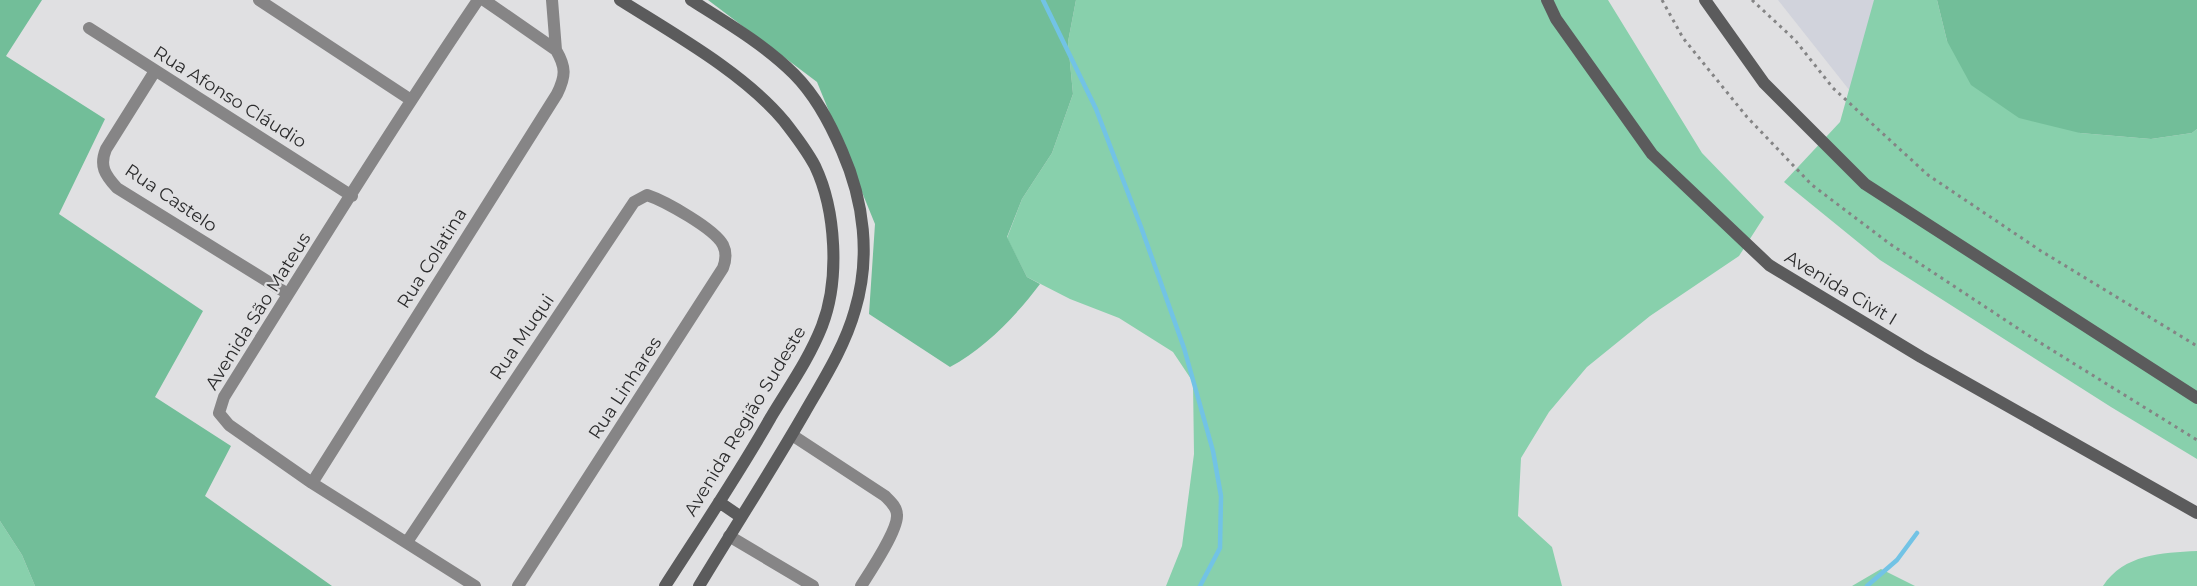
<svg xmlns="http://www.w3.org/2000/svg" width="2197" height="586" viewBox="0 0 2197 586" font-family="Montserrat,sans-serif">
<rect width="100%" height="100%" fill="#e0e0e2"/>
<path fill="#d1d3dc" d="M1778,0H1879L1854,96Z"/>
<path fill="#88d0ac" d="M1076,0H1608L1702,153L1764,217L1739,256L1650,316L1587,367L1549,412L1521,458L1518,516L1552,547L1562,586H1166L1182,546L1194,454L1193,382L1173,352L1119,318L1070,299L1027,277L1007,238L1022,199L1052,153L1073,94L1068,42Z
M1874,0H1937L1947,41L2080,133L2151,139L2192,133L2197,129V459L2111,407L1880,260L1784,182L1840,122Z
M0,521L22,555L35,586H0Z
M2197,551V586H2103C2124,554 2161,553 2197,551Z
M1881,569L1915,586H1852Z"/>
<path fill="#72be99" d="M0,0H42L6,56L105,119L59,214L203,311L155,397L231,446L205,496L332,586H35L22,555L0,521Z
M708,0H1076L1068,42L1073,94L1052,153L1022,199L1007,237L1027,277L1040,284C1016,316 985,348 950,367L869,314L875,224L817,82Z
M1937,0H2197V129L2192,133L2151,139L2080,133L2019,118L1971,85L1947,41Z"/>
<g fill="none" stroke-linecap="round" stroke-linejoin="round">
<path stroke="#72c3e5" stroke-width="4.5" d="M1043,0L1096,109L1141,227L1184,348L1213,451L1221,496L1220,548L1200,586
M1867,586L1897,560L1917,533"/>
<path stroke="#848485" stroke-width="3" stroke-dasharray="3 4.5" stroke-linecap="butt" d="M1662,0L1683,38L1747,117L1812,185L1890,244L2031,337L2197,440
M1752,0L1795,40L1833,88L1928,175L2041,251L2197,346"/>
<path stroke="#868586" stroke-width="12" d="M259,0L411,100
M552,0L556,50
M89,28L352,196
M155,71L106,149C99,166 105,175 117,188L288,294
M792,435L885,496C890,501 897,507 897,515C898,530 870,572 861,586
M312,483L557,94C566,76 566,67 556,50L484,0
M729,536L813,586
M407,542L634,202L647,195C665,201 715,229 723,245C727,253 726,260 723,268L518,586
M475,586L312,483L229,425L219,413L224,397C307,264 390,130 478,0"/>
<path stroke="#5b5b5c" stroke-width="12" d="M620,0C674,34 744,73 784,121C795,135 807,151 815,166C836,210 840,280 822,326C809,359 789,387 771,417C738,475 701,530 665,586
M691,0C726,22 765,45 794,74C816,96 830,123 842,151C864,201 871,257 855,310C845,346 824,379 805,412C771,471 734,528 699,586
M1547,0L1556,19L1652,154L1769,265L1921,357L2197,513
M1705,0L1764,83L1865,184L2197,398
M719,502L741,517"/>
</g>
<g text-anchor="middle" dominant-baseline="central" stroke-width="4.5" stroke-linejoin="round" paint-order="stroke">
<g font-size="18" fill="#2c2c2d" stroke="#e0e0e2">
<text transform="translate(230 97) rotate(32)">Rua Afonso Cláudio</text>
<text transform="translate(171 198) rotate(34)">Rua Castelo</text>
<text transform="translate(432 258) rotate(-58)">Rua Colatina</text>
<text transform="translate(1841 288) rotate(31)">Avenida Civit I</text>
<text transform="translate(258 311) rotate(-58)">Avenida São Mateus</text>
<text transform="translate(522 337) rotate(-56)">Rua Muqui</text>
<text transform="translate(625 388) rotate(-57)">Rua Linhares</text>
<text transform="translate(745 421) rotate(-59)">Avenida Região Sudeste</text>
</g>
</g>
</svg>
